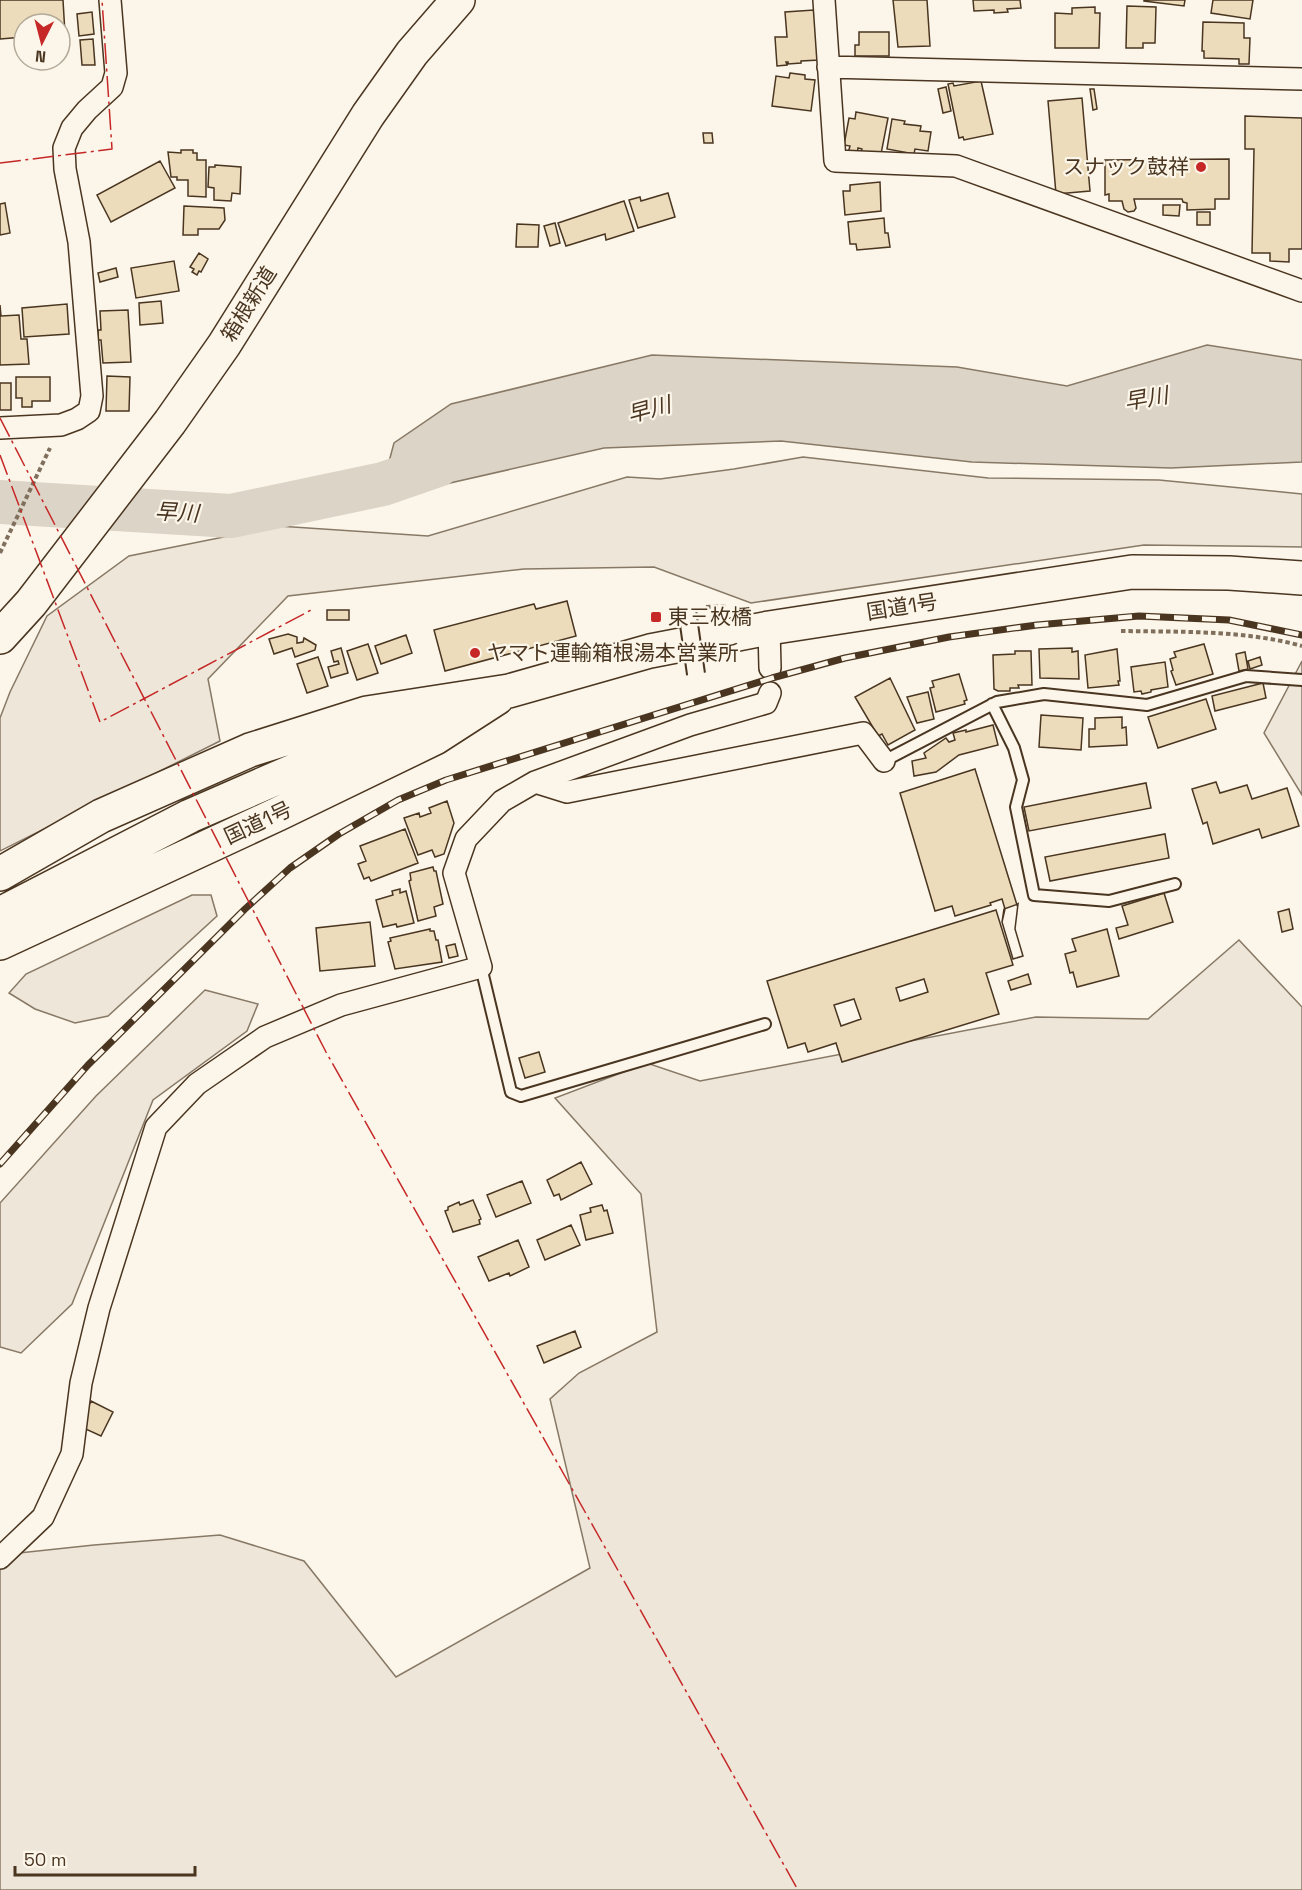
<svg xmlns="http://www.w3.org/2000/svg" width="1302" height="1890" font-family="'Space Grotesk','Noto Sans JP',sans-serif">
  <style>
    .green { fill: #ede6d9; stroke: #887966; stroke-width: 1.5 }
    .water { fill: #dcd4c6; stroke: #887966; stroke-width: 1.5 }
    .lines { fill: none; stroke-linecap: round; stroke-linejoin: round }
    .river { stroke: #dcd4c6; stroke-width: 44 }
    .building { fill: #ecdcbc; stroke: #4a3520; stroke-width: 1.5; fill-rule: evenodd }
    .service-casing { stroke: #4a3520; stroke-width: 14 }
    .minor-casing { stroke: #4a3520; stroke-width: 24 }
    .trunk-casing { stroke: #4a3520; stroke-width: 36 }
    .motorway-casing { stroke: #4a3520; stroke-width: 36 }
    .path { stroke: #7f6f5c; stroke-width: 4; stroke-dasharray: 4.5 3; stroke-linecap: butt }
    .service { stroke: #fbf6e9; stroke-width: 10 }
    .minor { stroke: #fbf6e9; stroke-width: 21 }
    .trunk { stroke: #fbf6e9; stroke-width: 33 }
    .motorway { stroke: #fbf6e9; stroke-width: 33 }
    .rail-casing { stroke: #4a3520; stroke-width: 7 }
    .rail { stroke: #fbf6e9; stroke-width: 4.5; stroke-dasharray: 14; stroke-linecap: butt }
    .pedestrian-bridge-casing { stroke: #4a3520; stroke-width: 20; stroke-linecap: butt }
    .pedestrian-bridge { stroke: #fbf6e9; stroke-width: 16 }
    .power { stroke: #c62828; stroke-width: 1.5; stroke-dasharray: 21 4.5 3 4.5; stroke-linecap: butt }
    .poi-dot { fill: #c62828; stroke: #fbf6e9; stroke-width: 2 }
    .labels { text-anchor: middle; stroke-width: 4.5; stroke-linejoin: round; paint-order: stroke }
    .poi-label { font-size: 21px; fill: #4a3520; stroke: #fbf6e9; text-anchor: start }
    .street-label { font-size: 21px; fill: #4a3520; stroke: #fbf6e9 }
    .water-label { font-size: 22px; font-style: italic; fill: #4a3520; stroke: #fbf6e9 }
  </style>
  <rect width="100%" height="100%" fill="#fbf6e9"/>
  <!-- green -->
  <path class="green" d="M803,457L988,478L1159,480L1302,494V547L1144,545L751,603L654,567L524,569L288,596L208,679L220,741L0,851V718L10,692L47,616L129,556L278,526L428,536L627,477L660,479L734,469Z
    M1302,661V795L1264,733Z
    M192,895H211L217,916L108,1016L75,1023L35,1009L9,993L26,974Z
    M1239,940L1302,1007V1890H0V1555L94,1545L220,1535L304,1561L396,1677L590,1568L550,1399L579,1373L657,1332L641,1194L555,1098L647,1063L700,1081L1036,1017L1148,1019Z
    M205,990L258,1004L247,1031L153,1100L72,1304L21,1353L0,1347V1203L96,1096Z"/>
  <!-- water -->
  <path class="water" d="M1207,345L1302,360V462L1171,468L972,462L781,441L604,448L415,491L383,484L394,443L451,404L652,355L957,367L1067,386Z"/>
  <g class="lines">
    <!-- river -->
    <path class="river" d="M0,502L231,516L383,484L438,465"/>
  </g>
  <!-- building -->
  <path class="building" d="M0,0H63L65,34L60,35V24H24V37L0,39Z
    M893,0H927L930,46L898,47Z
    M973,0H1020L1021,8L1007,9L1008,12L994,13V10L974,11Z
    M1144,0H1185L1184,6L1144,1Z
    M1213,0H1253L1250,19L1211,13Z
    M1127,6L1156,7L1155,43H1143V48H1126Z
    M1095,7V13H1100L1099,48H1055V13L1072,14V8Z
    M814,10L819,60L801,61V63L788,64V62H786L787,65L777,66L775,37H787L785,12Z
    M92,12L94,34L79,36L77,14Z
    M1203,22L1244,23V38H1250L1249,64H1239V59L1204,58V51H1202Z
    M859,32H889V56H855V45H859Z
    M93,39L95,65H82L80,40Z
    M790,73L805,75V79L815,80L811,111L772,106L776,76L789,78Z
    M981,81L993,134L964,140L963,137L959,138L948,84L953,83L954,86Z
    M946,87L951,111L943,113L938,89Z
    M1090,89H1094L1097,109L1093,110Z
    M1082,98L1090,191L1056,194L1048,101Z
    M856,112L888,118L881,154L861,152L862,149L858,148L857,155L848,153L850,146L844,145L849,118L855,119Z
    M1245,116L1302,118V249H1289V262L1270,261V253H1252L1254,149H1245Z
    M892,119L905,121L904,124L921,126L920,131L931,132L928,151L915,149L914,154L887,149Z
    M703,133H712L713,143H704Z
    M181,150H193V153H197V160H206V197L188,196V180H177V177H171L168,152L181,153Z
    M1229,159V199H1215V209L1187,210V203L1183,202L1182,199H1134L1136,208L1134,211L1128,212L1124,209L1122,201H1109V194L1105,195V160Z
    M160,161L175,188L111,222L97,195Z
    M215,165L241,167L240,194L232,193L231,201L214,200V188L208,187L209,167H215Z
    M880,182L881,211L845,215L843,191H850V185Z
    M668,193L675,217L638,228L629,200L640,197L641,201Z
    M624,201L634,231L606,240L605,234L566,246L558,223Z
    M5,203L10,233L0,235V204Z
    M1163,205H1180L1179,216L1163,215Z
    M184,206L224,208L225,220L219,229H198V235H183Z
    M1197,212H1210V225H1197Z
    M884,218L885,233H888L890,247L857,250L856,244H850L848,222Z
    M555,223L560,243L550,246L544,226Z
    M517,224L539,225L538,247H516Z
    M199,253L208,259L201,272L199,271L197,275L192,272L194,269L190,267Z
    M174,261L179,291L136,298L131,268Z
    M116,268L118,277L100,282L98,273Z
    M161,301L163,323L140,325L139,303Z
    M67,304L69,334L24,337L22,308Z
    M0,305L1,316L19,315L21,339H27L29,364L0,365Z
    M128,310L131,362L103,363L101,340H98V330H101L100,311Z
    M107,376L130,377L129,411H106Z
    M16,377H50V401H32V407H22V398H16Z
    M0,383H11V410H0Z
    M567,601L576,636L445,671L434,630L534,604L536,609Z
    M327,610H349V620H327Z
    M288,634L297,637V643L303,642L304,638L316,645L315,650L295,657L292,648L274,654L269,639Z
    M406,635L412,653L381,664L375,646Z
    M368,644L378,673L357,680L347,651Z
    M1204,644L1213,674L1176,685L1171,671L1173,670L1170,659L1176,657L1174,652Z
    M341,648L348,673L331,678L328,667L339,664L338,661L334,662L331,651Z
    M1072,648V652L1078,651L1079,679L1040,678L1039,649Z
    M1117,649L1120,681H1118L1119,685L1088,688L1085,655Z
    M1015,651H1031L1032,685H1018L1019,688H1010V691H998L994,689L993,655L1015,654Z
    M1245,652L1248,669L1239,671L1236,654Z
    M318,657L328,686L307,693L297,664Z
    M1260,657L1262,665L1250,669L1248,661Z
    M1165,662L1168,687L1151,690V692L1142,694L1141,691L1134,692L1131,667Z
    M959,674L967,700L964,701L965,704L936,712L930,688L934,687L932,681Z
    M890,678L915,730L888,745L882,734L878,736L855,697Z
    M1263,683L1266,698L1215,711L1212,696Z
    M928,692L934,719L917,723L907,697Z
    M1206,699L1216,729L1158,748L1148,717Z
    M1041,715L1083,718L1081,750L1039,747Z
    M1122,717V728L1126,727L1127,745L1089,747V729H1095V718Z
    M993,725L998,745L959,755L936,772L914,776L912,761L926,758L924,753L946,738L949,742L955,740L953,733L966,730V732Z
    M975,769L1017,905L1018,904L1015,929L1023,956L1013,959L1002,922L1005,909L1002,899L990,903L991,905L955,916L952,906L935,911L900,793Z
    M1216,782L1220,793L1247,785L1252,799L1287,788L1299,826L1262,838L1259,829L1213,844L1207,822L1203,824L1192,789Z
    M1146,783L1151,808L1029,831L1024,807Z
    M447,801L454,823L444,854L435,857L432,850L418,855L404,818L419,813L420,817L431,813L429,808Z
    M405,829L418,863L371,881L369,877L364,879L358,864L366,861L360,846Z
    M1165,834L1169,858L1050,881L1045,857Z
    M433,867L434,871H436L443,904L434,907L436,916L418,921L409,881L411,880L410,873Z
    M400,889V893L406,891L414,923L397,927L396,924L383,927L376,900L393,895L392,891Z
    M1164,893L1173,922L1119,939L1116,928L1128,925L1122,906Z
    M1018,904L1015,929L1023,956L1013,959L1002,922L1004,909Z
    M1289,909L1293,929L1282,932L1278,912Z
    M996,910L1013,965L986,973L999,1014L842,1062L836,1043L808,1052L805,1043L788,1048L767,981ZM924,979L928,992L900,1001L896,988ZM854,999L861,1019L841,1026L834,1005Z
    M370,922L375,966L320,971L316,928Z
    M430,929V931H434L436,940H438L442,962L395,969L388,942L391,941L390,938Z
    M1107,929L1119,976L1077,987L1073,972L1070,973L1065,954L1076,951L1072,939Z
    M455,944L458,956L449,958L446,946Z
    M1028,974L1031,984L1011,990L1008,981Z
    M539,1052L545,1072L525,1078L519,1058Z
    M581,1162L592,1184L561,1200L559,1194L554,1196L547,1180Z
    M522,1181L531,1203L496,1217L487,1195Z
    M473,1200L481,1219L479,1220L480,1224L453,1232L445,1211L448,1210V1207L459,1202L460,1205Z
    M602,1205L604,1211L607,1210L613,1233L586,1240L580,1215L591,1212L590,1208Z
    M571,1225L580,1245L545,1260L537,1240Z
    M518,1240L529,1267L510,1276L509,1273L489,1281L478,1257Z
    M575,1331L581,1347L544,1363L537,1346Z
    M91,1401L113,1412L101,1436L79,1426Z"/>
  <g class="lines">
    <!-- service casing -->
    <g class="service-casing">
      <path id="service" d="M992,704L1014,748L1023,780L1016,807L1034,895L1109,901L1175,884
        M884,761L997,702L1044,694L1147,705L1246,676L1302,680
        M481,967L511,1092L521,1096L765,1024"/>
    </g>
    <!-- minor casing -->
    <g class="minor-casing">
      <path id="minor" d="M824,0L835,161L956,166L1302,291
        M828,67L1302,79
        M0,428L61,425L77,419L89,411L92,396L79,242L65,169L64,148L72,128L87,110L112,87L116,73L110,0
        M769,628L770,668
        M535,782L567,792L863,733L884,761
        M0,1558L43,1517L72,1454L81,1383L99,1308L156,1127L197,1084L265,1037L341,1005L481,967L454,873L466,839L502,801L535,782L690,725L766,703L770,693"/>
    </g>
    <!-- trunk casing -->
    <g class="trunk-casing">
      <path id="trunk" d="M0,874L101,816L250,750L367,713L509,691L650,651L769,628L1132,572L1229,573L1302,578
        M0,914L190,816L300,768L436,717
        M0,943L278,814L435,738L497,698"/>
    </g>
    <!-- motorway casing -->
    <g class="motorway-casing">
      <path id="motorway" d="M0,637L31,603L170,422L224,345L368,115L412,53L458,0"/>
    </g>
    <!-- path -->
    <path class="path" d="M0,553L50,448
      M706,607L722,606L725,607
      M1121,631C1181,632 1244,630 1302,646"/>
    <!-- service -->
    <use href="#service" class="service"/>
    <!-- minor -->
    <use href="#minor" class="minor"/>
    <!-- trunk -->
    <use href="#trunk" class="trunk"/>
    <!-- motorway -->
    <use href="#motorway" class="motorway"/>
    <!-- rail casing -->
    <g class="rail-casing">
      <path id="rail" d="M0,1164L88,1065L245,909L290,868L339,834L398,800L446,780L772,678L845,658L949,637L1037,625L1139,616L1229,620L1302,635"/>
    </g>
    <!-- rail -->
    <use href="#rail" class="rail"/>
    <!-- pedestrian-bridge casing -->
    <g class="pedestrian-bridge-casing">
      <path id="pedestrian-bridge" d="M687,610L696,674"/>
    </g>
    <!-- pedestrian-bridge -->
    <use href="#pedestrian-bridge" class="pedestrian-bridge"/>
    <!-- power -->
    <path class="power" d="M0,163L112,149L102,0
      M0,418L326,1052L798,1890
      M0,455L100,722L313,609"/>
  </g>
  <!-- markers -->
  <g class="poi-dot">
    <circle cx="1201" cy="167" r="6"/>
    <rect x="650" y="611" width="12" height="12" rx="3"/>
    <circle cx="475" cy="653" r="6"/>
  </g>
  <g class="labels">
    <!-- poi labels -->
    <g class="poi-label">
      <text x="1189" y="174" text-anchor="end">スナック鼓祥</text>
      <text x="668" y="624">東三枚橋</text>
      <text x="487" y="660">ヤマト運輸箱根湯本営業所</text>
    </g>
    <!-- street labels -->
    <g class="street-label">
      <text transform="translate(249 304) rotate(-58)" y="7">箱根新道</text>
      <text transform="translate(902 607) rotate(-9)" y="7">国道1号</text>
      <text transform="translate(258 823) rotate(-25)" y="7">国道1号</text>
    </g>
    <!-- water labels -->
    <g class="water-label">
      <text transform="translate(1146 398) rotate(-10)" y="8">早川</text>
      <text transform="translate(649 409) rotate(-15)" y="8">早川</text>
      <text transform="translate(177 512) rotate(3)" y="8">早川</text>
    </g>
  </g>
  <!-- north arrow -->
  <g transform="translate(42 42) rotate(186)"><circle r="28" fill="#fbf6e9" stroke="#b4a999" stroke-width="1.5"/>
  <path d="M0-4.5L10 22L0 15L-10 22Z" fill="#c62828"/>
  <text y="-9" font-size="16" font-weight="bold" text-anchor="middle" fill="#4a3520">N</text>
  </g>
  <!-- scale -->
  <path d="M15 1866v9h180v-9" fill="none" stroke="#4a3520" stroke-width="3"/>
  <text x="24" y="1866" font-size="18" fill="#4a3520" stroke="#fbf6e9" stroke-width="4.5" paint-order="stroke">50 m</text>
</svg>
